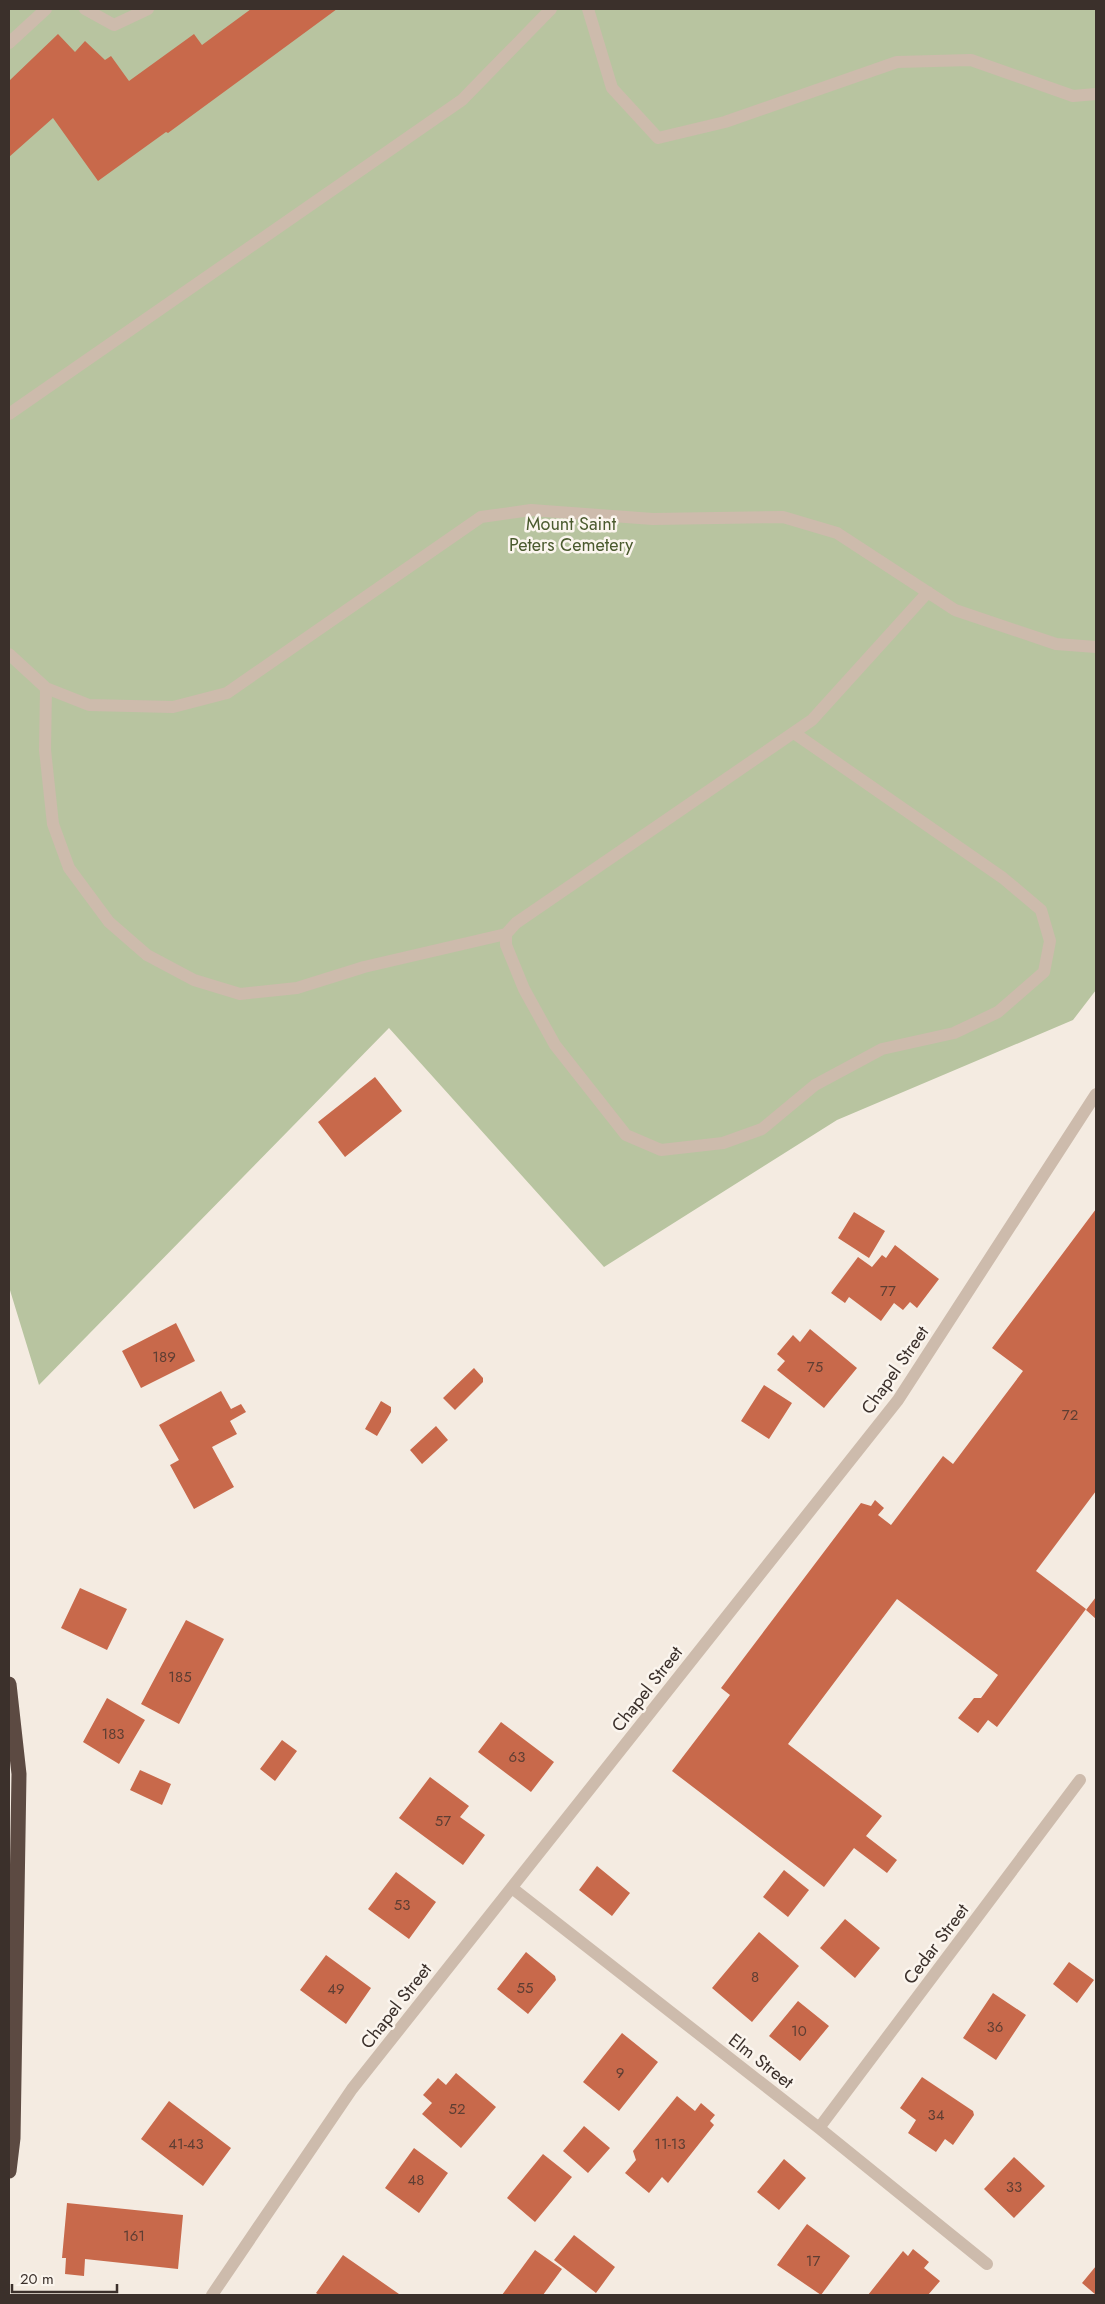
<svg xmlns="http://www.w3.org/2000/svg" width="1105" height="2304" font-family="Jost,sans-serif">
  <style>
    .green { fill: #b8c4a0 }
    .building { fill: #c8694b }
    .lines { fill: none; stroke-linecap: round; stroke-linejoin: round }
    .minor { stroke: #cdbbac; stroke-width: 12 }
    .highway { stroke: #5c4a42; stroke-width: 15 }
    .labels { text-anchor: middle; stroke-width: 5; stroke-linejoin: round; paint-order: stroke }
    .number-label { font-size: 15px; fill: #5e3e33 }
    .park-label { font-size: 18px; fill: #4a5a2e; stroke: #fbf5ee }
    .street-label { font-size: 18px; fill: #3b302b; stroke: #fbf5ee }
  </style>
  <rect width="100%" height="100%" fill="#f4ebe1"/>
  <!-- green -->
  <path class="green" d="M9,9H1096V990L1073,1020L837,1120L604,1267L389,1028L39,1385L9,1287Z"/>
  <!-- building -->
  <path class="building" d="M251,9H337L168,133L166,132L98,181L53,118L9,157V81L58,34L75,52L85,41L105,60L111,56L129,81L194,34L202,45Z
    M375,1077L402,1111L345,1157L318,1122Z
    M1096,1209V1491L1036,1571L1086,1609L997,1727L988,1720L978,1733L958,1718L974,1698H981L998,1675L897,1599L788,1744L882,1816L866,1836L897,1860L887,1873L854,1848L824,1887L672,1771L730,1695L721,1688L861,1503L871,1506L875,1500L884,1508L878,1515L891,1525L943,1456L953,1464L1023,1371L992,1348Z
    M854,1212L885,1231L869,1258L838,1238Z
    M895,1245L939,1279L917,1308L910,1302L903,1310L894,1303L881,1321L849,1297L845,1303L831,1293L858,1257L872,1267L882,1255L886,1258Z
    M176,1323L195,1361L141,1388L122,1351Z
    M810,1329L857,1368L824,1408L777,1370L785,1361L777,1354L793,1335L800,1342Z
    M474,1368L483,1378V1382L455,1410L443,1398Z
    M764,1385L792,1403L769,1439L741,1421Z
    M221,1391L231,1409L241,1404L246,1412L230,1421L237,1434L212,1447L234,1487L194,1509L170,1465L179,1460L159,1425Z
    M381,1401L391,1407V1412L377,1436L365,1429Z
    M436,1426L448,1440L422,1464L410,1450Z
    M80,1588L127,1609L107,1650L61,1628Z
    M1096,1597V1619L1086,1610Z
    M186,1620L224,1639L179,1724L141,1704Z
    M107,1698L145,1720L119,1764L83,1742Z
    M501,1722L554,1762L531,1792L478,1752Z
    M282,1740L297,1751L275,1781L260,1769Z
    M140,1770L171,1784L162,1805L130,1790Z
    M430,1777L469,1806L460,1817L485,1835L463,1865L399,1818Z
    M597,1866L630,1893L612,1916L579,1890Z
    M784,1870L809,1890L788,1917L763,1897Z
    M396,1872L436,1902L409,1939L368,1909Z
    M845,1919L880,1948L855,1978L820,1948Z
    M759,1932L799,1966L752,2022L712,1988Z
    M526,1952L555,1976L556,1980L528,2014L497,1989Z
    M326,1955L371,1988L346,2024L300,1990Z
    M1069,1962L1094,1980L1077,2003L1053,1984Z
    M993,1993L1026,2015L996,2060L963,2038Z
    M798,2001L829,2026L800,2061L769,2036Z
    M622,2033L658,2062L619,2111L583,2082Z
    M456,2073L496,2107L461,2148L422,2114L432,2103L423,2095L438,2078L446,2085Z
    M922,2077L973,2111L974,2115L953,2145L945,2139L936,2152L908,2133L916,2120L900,2108Z
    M677,2096L695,2111L701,2103L715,2115L710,2121L714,2125L668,2183L662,2177L649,2193L625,2173L636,2160L633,2151Z
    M169,2101L231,2148L203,2186L141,2139Z
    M584,2126L610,2148L588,2173L563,2151Z
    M414,2148L448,2173L419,2213L385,2188Z
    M543,2154L572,2177L535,2222L507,2198Z
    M1014,2157L1045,2186L1014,2218L984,2189Z
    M784,2159L806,2178L779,2210L757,2192Z
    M67,2203L183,2215L178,2269L85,2259L84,2276L65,2274L66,2258H62Z
    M807,2224L850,2256L821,2295L777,2265Z
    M574,2235L615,2267L596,2293L554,2260Z
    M913,2249L929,2262L924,2268L940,2281L928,2295H868L903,2251L908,2256Z
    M535,2250L562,2269L543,2295H502Z
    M343,2255L399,2294L398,2295H319L316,2293Z
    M1096,2266V2295L1082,2283Z"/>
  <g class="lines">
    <!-- minor -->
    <path class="minor" d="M85,9L114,25L148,9
      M588,9L612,88L658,138L725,122L897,62L971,60L1073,96L1096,94
      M9,43L46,9
      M9,414L462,100L551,9
      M9,654L46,688L89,705L173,707L227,693L481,517L531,510L653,519L783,517L837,533L955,610L1056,644L1096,647
      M46,688L45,750L53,824L69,868L109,922L147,955L194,980L240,994L297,988L364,967L506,934
      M794,733L1003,878L1041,910L1050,941L1044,972L998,1012L954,1033L882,1049L815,1085L762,1129L723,1143L661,1150L626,1135L555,1045L524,989L506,945V934L516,923L812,720L928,592
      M512,1888L819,2128L987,2264
      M819,2128L1080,1780
      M212,2295L352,2089L898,1400L1096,1094"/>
    <!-- highway -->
    <path class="highway" d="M9,1684L19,1774L13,2138L9,2171"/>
  </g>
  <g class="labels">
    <!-- number labels -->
    <g class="number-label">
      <text x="888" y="1296">77</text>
      <text x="164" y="1362">189</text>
      <text x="815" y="1372">75</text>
      <text x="1070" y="1420">72</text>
      <text x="180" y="1682">185</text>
      <text x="113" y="1739">183</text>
      <text x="517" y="1762">63</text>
      <text x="443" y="1826">57</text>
      <text x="402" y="1910">53</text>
      <text x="755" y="1982">8</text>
      <text x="525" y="1993">55</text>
      <text x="336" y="1994">49</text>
      <text x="995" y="2032">36</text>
      <text x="799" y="2036">10</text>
      <text x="620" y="2078">9</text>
      <text x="457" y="2114">52</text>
      <text x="936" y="2120">34</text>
      <text x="186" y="2149">41-43</text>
      <text x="670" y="2149">11-13</text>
      <text x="416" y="2185">48</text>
      <text x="1014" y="2192">33</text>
      <text x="134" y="2241">161</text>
      <text x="813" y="2266">17</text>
    </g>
    <!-- park labels -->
    <g class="park-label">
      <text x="571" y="530">Mount Saint<tspan x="571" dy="21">Peters Cemetery</tspan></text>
    </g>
    <!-- street labels -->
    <g class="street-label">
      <text transform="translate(895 1370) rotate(-55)" y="6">Chapel Street</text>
      <text transform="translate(647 1689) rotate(-52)" y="6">Chapel Street</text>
      <text transform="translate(936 1944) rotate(-53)" y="6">Cedar Street</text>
      <text transform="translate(396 2006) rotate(-52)" y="6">Chapel Street</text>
      <text transform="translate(761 2061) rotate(38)" y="6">Elm Street</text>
    </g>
  </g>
  <!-- border -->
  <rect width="1105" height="2304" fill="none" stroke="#3b302b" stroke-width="20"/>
  <!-- scale -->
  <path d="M12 2284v8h105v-8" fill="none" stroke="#3b302b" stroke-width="2.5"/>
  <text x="20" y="2284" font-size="15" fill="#3b302b" stroke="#fbf5ee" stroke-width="4" paint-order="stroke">20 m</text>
</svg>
